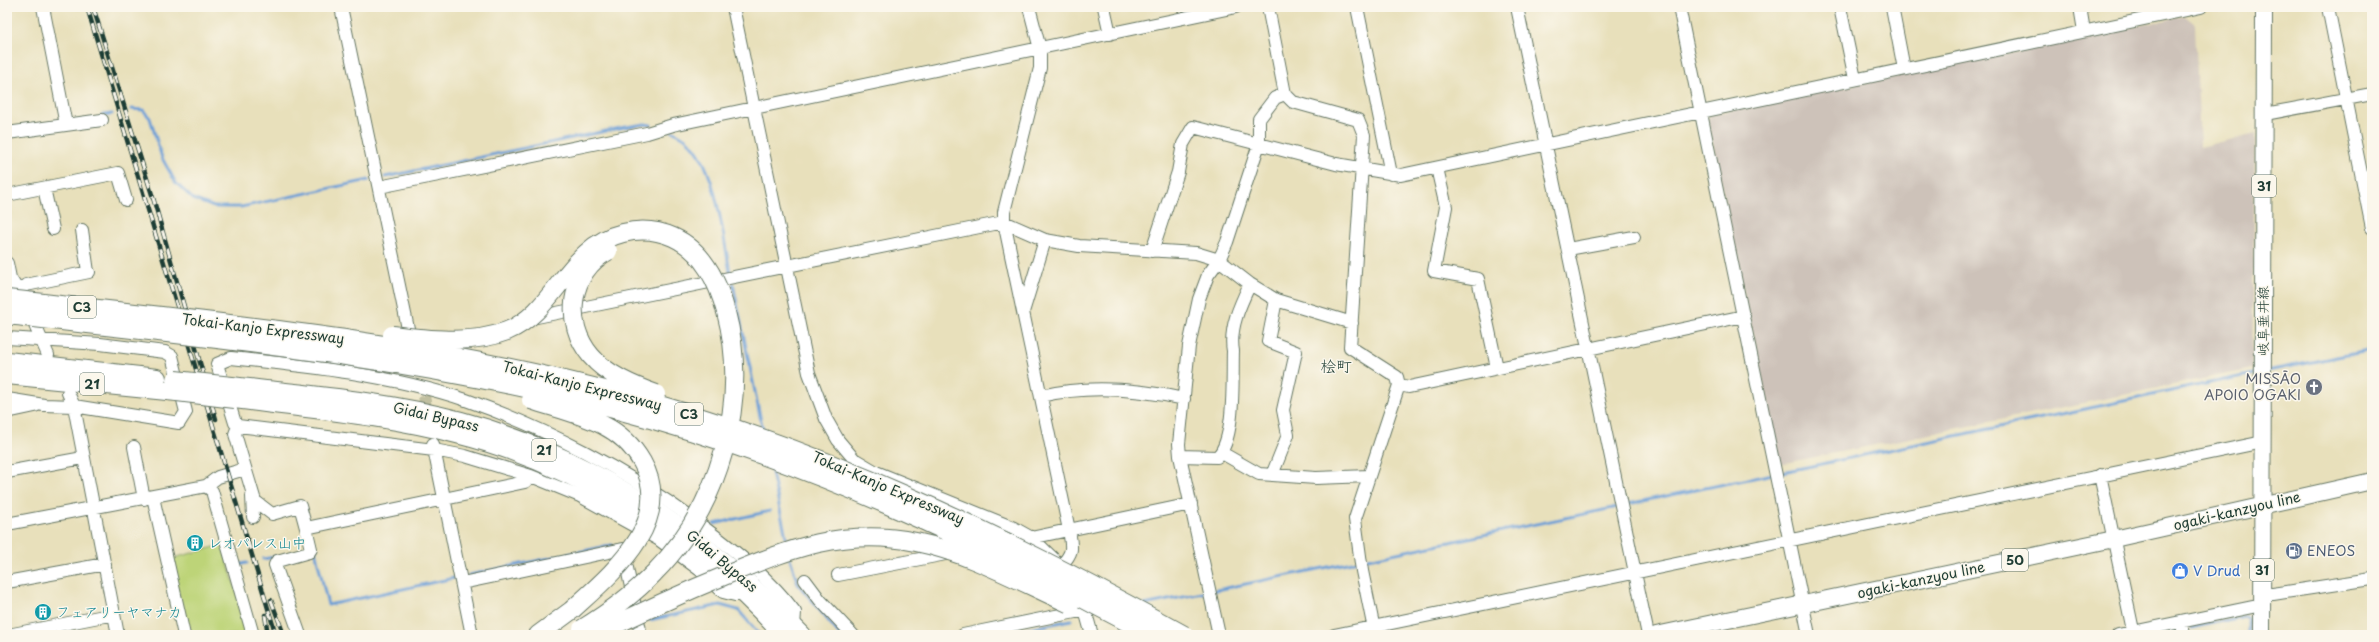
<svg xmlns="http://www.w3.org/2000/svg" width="2379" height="642" font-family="'Playpen Sans','Klee One',sans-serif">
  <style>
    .industrial { fill: #cdc2b9 }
    .green { fill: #bdd478; stroke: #6e8856 }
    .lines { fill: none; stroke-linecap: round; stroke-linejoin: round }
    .stream { stroke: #6b9ed6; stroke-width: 3 }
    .minor-tunnel { stroke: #c0bfa0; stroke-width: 12; stroke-dasharray: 12 6; stroke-linecap: butt }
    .minor-casing { stroke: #657663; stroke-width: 14 }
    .major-casing { stroke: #657663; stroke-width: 18 }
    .highway-casing { stroke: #657663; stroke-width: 20 }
    .minor { stroke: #fff; stroke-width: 12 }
    .major { stroke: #fff; stroke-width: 16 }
    .highway { stroke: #fff; stroke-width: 18 }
    .rail-casing { stroke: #1f3d34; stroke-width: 4.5 }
    .rail { stroke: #fbf7ec; stroke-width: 3; stroke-dasharray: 9; stroke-linecap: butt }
    .highway-bridge-casing { stroke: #657663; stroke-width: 20; stroke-linecap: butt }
    .highway-bridge { stroke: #fff; stroke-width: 18 }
    .labels { text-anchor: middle; stroke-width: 3; stroke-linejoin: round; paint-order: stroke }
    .shield { fill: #fbf7ec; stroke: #61756b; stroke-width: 1 }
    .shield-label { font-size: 13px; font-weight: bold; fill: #1f3d34 }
    .street-label { font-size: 14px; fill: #1f3d34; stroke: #fbf7ec }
    .worship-label { font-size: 14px; fill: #5b616d; stroke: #fbf7ec; text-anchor: end }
    .culture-label { font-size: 14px; fill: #0d838f; stroke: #fbf7ec; text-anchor: start }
    .service-label { font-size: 14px; fill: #4e5e75; stroke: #fbf7ec; text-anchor: start }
    .shop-label { font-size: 14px; fill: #366cbe; stroke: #fbf7ec; text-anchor: start }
    .quarter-label { font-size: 16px; fill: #1f3d34; stroke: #fbf7ec }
  </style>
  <rect width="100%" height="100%" fill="#fbf7ec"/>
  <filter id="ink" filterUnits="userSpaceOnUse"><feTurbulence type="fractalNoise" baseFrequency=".025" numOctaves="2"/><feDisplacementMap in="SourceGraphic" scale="8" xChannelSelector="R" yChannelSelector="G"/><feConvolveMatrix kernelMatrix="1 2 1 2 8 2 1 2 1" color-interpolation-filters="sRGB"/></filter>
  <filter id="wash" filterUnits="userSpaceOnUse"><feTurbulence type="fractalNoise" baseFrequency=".012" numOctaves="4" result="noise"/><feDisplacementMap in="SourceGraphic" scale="16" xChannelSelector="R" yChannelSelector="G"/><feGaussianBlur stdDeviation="0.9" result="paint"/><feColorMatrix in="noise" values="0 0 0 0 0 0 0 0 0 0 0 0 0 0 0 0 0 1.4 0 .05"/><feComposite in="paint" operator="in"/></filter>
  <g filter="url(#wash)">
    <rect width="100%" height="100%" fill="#e8e0bb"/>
    <!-- industrial -->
    <path class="industrial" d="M2185,16L2195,24L2200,147L2255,134L2252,369L1780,464L1708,119L1710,115Z"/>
    <!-- green -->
    <path class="green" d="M222,545L249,631L246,635H188L170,559Z"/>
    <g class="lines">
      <!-- stream -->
      <path class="stream" d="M131,109L143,110L150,118L162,158L176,183L193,199L214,207H241L369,180
        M102,115L112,114
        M672,131C677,134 683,136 687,140C716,163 723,237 730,272
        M385,177L625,127L645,124L651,125
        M733,284L763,431
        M2267,371L2372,350
        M770,464L788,546
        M1778,473L2258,373
        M1623,505L1773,474
        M714,524L770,511
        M315,550L328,605L454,578
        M790,558L798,584L840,635
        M263,559L275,557
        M1363,560L1618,507
        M237,565L247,563
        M469,575L612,545
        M1212,591L1357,561
        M1144,605L1207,592
        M650,620L720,605L738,610L760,635
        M2191,628L2245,616L2248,619V635
        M1001,635L1071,620
        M2156,635L2176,631"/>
    </g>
  </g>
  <g filter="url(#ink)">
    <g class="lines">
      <!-- minor-tunnel -->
      <path class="minor-tunnel" d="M424,396L428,418"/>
      <!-- minor casing -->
      <g class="minor-casing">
        <path id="minor" d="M43,7L66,125
          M341,7L411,343
          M733,7L809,373L826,419L838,440L854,459L876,472L1014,528L1032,538L1061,566
          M1029,7L1040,49V68L1004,212V222L1069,530C1072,549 1074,551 1061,566
          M1104,7L1110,34
          M1268,7L1285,94L1293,102L1358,120L1364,135L1350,347L1397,377L1399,385L1355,519L1362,571L1375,634
          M1357,7L1391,174
          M1517,7L1648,635
          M1679,7L1809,635
          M1840,7L1855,79
          M1892,7L1904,69
          M2080,7L2084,31
          M2328,7L2372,228
          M2265,114L2372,94
          M7,133L102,120
          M1437,168L1446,207L1434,271L1478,279L1497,368
          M379,187L647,133L673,125L1236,7
          M44,188L53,229
          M7,195L118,173L126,200
          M82,230L88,272
          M1568,249L1634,237
          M1152,251L1178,172L1183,144L1193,127L1336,164L1401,175L2201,7
          M7,263L10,278L24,300L48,355
          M19,292L26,285L89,272
          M1023,312L1045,240
          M527,319L1004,222L1045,240L1079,246L1196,253L1219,260L1250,284L1276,300L1352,323
          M7,338L100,344L165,352L172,356L186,412L179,423L74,406L44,405L7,399
          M1399,385L1409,387L1744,316
          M68,393L74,406L118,635
          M1041,396C1087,385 1138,389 1184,399
          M7,412L35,406
          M238,426L235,434L255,501L272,514L300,506L306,528
          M433,444L472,635
          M134,447L144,499
          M1222,453L1259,474L1316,478L1369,476
          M1180,456L1217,457C1236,440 1232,376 1233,351C1229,328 1240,305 1250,284
          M7,472L83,458
          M1272,475L1288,435L1283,410L1296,352L1268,341L1276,300
          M2100,475L2134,635
          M206,486L218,477L245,469
          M252,496L253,517
          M153,497L184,635
          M7,524L206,486L212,491L253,635
          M1026,539L1191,504
          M838,575L951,553
          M805,580L820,600L853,635
          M7,582L105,564
          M462,583L623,549L641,635
          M742,594L735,595L723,592L700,570L658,539L580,496L531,476L465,456L434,450L238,426L235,423L217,364L231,358C309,366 391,375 466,400C546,428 626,470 694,520C730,547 768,576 795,612L794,626
          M2262,594H2273L2372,579
          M1081,596L1092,635
          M2182,623L2184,635
          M8,635L114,614
          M300,635L275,565L277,561L309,552L311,549L306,528L525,482L531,476
          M963,635L1085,610
          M1219,635L1180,456L1179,444L1189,346L1199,299L1208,275L1219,260L1227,242L1242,196L1259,144V119L1275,98L1285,94
          M1334,635L2263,442
          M2118,635L2262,605"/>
      </g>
      <!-- major casing -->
      <g class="major-casing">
        <path id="major" d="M1656,635L2114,539L2372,481
          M2262,635L2264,7"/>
      </g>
      <!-- highway casing -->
      <g class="highway-casing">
        <path id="highway" d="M7,361L157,378
          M7,375L177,392
          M232,386C309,395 386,401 461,421C595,457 707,536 802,635
          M235,399C309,409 385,415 457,434C577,464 702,542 783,635
          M538,635L572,610"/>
      </g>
      <!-- minor -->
      <use href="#minor" class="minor"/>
      <!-- major -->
      <use href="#major" class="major"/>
      <!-- highway -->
      <use href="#highway" class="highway"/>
      <!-- rail casing -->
      <g class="rail-casing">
        <path id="rail" d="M87,7L276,635
          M93,7L154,201L216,419
          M271,600L284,635
          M265,615L268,635"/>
      </g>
      <!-- rail -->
      <use href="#rail" class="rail"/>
      <!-- highway-bridge casing -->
      <g class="highway-bridge-casing">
        <path id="highway-bridge" d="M608,251C569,272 563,323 591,356C607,375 634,386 656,394
          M7,299C212,322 420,340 620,394C823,448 1001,534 1184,635
          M7,315C211,338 415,357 614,409C803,458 980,542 1151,635
          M392,335C429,339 471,345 507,331C556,311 568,246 623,233C639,229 657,230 673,237C704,251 718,282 726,312C750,402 719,508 654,573C633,595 608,613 582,629
          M175,380L232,386
          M177,392L235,399
          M531,400C555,408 581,414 603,425C619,433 633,446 642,462C676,522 611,574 572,610
          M595,635C637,614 680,594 724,576C789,549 845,527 916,542C970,553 1021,582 1070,604"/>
      </g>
      <!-- highway-bridge -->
      <use href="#highway-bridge" class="highway-bridge"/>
    </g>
  </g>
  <!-- icons -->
  <defs>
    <g id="church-disc" transform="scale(0.9)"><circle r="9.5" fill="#6b7280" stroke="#fbf7ec"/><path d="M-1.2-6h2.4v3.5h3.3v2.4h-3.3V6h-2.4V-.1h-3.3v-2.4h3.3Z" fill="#fff"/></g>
    <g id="building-disc" transform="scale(0.9)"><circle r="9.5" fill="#0f9aa8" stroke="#fbf7ec"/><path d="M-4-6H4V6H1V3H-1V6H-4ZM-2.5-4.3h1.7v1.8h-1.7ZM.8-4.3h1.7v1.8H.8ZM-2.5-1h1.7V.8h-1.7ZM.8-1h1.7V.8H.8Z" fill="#fff"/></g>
    <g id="fuel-disc" transform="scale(0.9)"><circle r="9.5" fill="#5c6f8a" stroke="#fbf7ec"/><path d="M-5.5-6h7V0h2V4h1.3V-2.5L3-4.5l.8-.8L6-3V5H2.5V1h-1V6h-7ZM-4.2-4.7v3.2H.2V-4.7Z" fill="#fff"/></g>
    <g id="shop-disc" transform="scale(0.9)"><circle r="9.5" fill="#3f7fe0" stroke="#fbf7ec"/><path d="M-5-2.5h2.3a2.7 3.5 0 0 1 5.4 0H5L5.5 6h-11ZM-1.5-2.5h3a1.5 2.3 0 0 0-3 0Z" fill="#fff"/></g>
  </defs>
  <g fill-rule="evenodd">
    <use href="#church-disc" x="2314" y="387"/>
    <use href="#building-disc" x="195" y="543"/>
    <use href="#fuel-disc" x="2294" y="551"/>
    <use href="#shop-disc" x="2180" y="571"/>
    <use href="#building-disc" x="43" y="612"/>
  </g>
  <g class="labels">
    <!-- shield labels -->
    <g class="shield">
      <rect x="2252" y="175" width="24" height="22" rx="3"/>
      <rect x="68" y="296" width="28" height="22" rx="3"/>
      <rect x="80" y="373" width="24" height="22" rx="3"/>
      <rect x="675" y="403" width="28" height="22" rx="3"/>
      <rect x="532" y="439" width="24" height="22" rx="3"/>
      <rect x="2002" y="549" width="26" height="22" rx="3"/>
      <rect x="2250" y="559" width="24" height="22" rx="3"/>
    </g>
    <g class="shield-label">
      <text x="2264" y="191">31</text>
      <text x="82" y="312">C3</text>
      <text x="92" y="389">21</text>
      <text x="689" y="419">C3</text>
      <text x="544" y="455">21</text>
      <text x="2015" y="565">50</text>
      <text x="2262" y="575">31</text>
    </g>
    <!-- street labels -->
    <g class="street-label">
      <text transform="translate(2263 321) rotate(-90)" y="5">岐阜垂井線</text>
      <text transform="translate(263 329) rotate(7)" y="5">Tokai-Kanjo Expressway</text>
      <text transform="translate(582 386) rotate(14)" y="5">Tokai-Kanjo Expressway</text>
      <text transform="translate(436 417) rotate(13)" y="5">Gidai Bypass</text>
      <text transform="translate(888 488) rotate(23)" y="5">Tokai-Kanjo Expressway</text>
      <text transform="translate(2237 511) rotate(-13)" y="5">ogaki-kanzyou line</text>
      <text transform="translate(722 561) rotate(40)" y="5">Gidai Bypass</text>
      <text transform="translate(1921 580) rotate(-12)" y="5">ogaki-kanzyou line</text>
    </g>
    <!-- worship labels -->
    <g class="worship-label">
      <text x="2301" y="384">MISSĀO<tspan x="2301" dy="16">APOIO OGAKI</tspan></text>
    </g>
    <!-- culture labels -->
    <g class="culture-label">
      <text x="208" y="548">レオパレス山中</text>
      <text x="56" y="617">フェアリーヤマナカ</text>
    </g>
    <!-- service labels -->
    <g class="service-label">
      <text x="2307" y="556">ENEOS</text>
    </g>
    <!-- shop labels -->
    <g class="shop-label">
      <text x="2193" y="576">V Drud</text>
    </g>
    <!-- quarter labels -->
    <g class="quarter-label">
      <text x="1336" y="372">桧町</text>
    </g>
  </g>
  <!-- margin -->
  <rect width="2379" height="642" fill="none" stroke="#fbf7ec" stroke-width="24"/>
</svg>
